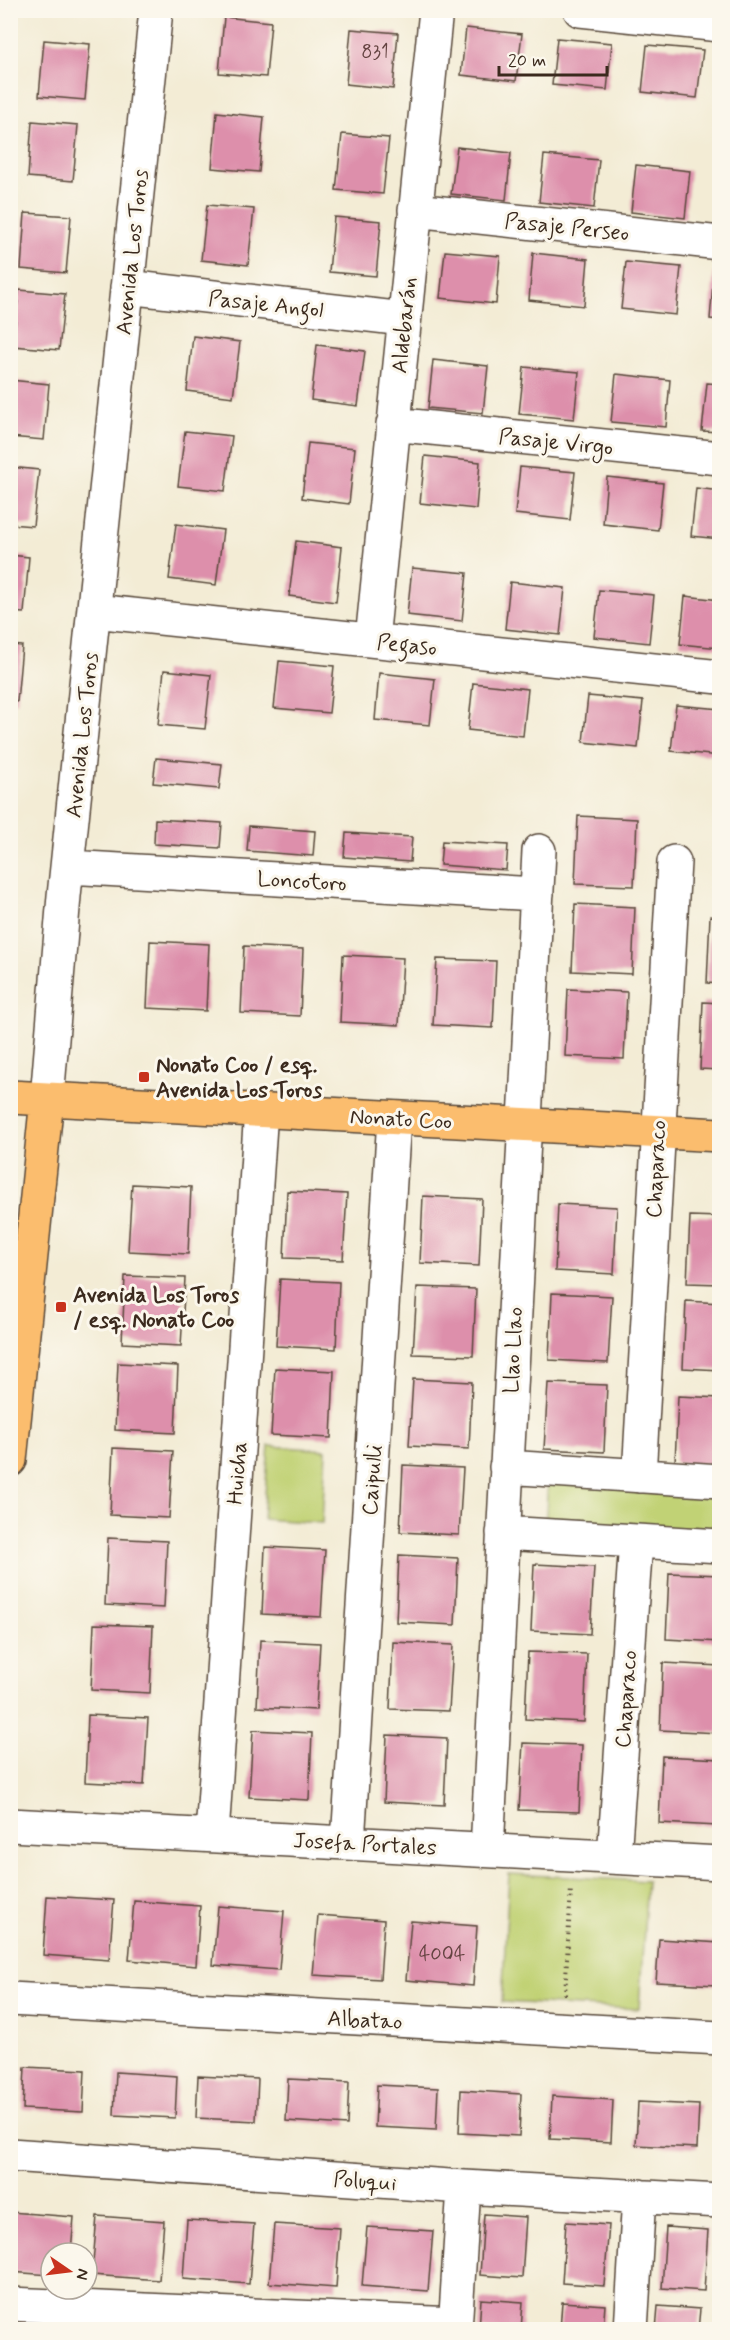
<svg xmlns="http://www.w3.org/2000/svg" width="730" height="2340" font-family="Mynerve,sans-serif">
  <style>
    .green { fill: #c1d275; stroke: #7e7e4a; stroke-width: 1.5 }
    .building { fill: #dd8fab }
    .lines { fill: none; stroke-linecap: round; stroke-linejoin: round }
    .minor-casing { stroke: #574739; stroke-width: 36 }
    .major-casing { stroke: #574739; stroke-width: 36 }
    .path { stroke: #574739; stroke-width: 4; stroke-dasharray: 1.5 4.5; stroke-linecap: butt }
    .minor { stroke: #fff; stroke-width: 33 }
    .major { stroke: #fbbd6e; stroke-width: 33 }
    .poi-dot { fill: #c8321e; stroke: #fbf7ec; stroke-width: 2 }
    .labels { text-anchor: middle; stroke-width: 6; stroke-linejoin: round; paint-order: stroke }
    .number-label { font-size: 20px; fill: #644341 }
    .street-label { font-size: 22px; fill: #3b2a1e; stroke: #fbf7ec }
    .poi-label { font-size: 22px; font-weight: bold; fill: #3b2a1e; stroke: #fbf7ec; text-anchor: start }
  </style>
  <rect width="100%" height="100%" fill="#fbf7ec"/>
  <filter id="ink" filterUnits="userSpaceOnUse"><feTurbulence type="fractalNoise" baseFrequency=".0167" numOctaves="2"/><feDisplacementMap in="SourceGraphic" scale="12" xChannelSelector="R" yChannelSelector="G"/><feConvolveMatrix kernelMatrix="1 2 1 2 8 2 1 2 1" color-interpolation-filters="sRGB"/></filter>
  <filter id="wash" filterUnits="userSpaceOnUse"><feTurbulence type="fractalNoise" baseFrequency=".008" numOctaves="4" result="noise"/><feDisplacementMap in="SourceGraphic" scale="24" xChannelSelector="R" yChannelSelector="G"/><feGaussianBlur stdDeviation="1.35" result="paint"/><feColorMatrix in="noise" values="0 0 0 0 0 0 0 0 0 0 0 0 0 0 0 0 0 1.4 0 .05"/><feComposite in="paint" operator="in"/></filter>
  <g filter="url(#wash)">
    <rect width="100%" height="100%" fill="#f3ecd5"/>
    <!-- green -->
    <path class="green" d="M269,1446L326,1450L322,1523L263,1519Z
      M548,1478L719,1488V1542L545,1532Z
      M509,1874L647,1881L639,2009L502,2002Z"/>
    <g id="blocks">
      <!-- building -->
      <path class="building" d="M224,17L271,22L266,77L219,73Z
        M466,28L522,34L516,81L461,75Z
        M351,29L398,33L393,89L346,84Z
        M557,38L612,43L607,90L552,85Z
        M44,40L90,44L85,100L39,96Z
        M647,45L703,50L697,98L642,92Z
        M217,112L264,117L259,172L212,168Z
        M32,121L78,125L73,181L28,177Z
        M342,134L389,138L383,194L336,190Z
        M457,147L511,153L506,200L451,194Z
        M544,155L599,160L594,208L539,202Z
        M636,165L690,171L685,218L631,212Z
        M207,205L254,209L248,265L201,260Z
        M25,213L71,216L66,273L21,269Z
        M334,217L381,221L376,276L329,272Z
        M445,251L500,256L496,304L440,298Z
        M533,253L588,259L584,306L529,300Z
        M626,262L681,267L676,315L621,309Z
        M714,272L720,273V320L710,319Z
        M19,290L65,294L59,350L13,346Z
        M193,336L240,342L233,397L187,391Z
        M317,345L365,351L358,406L311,400Z
        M433,360L488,366L483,413L428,408Z
        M524,367L579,372L574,419L519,414Z
        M616,374L670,380L666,427L611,422Z
        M10,380L49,384L44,440L10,437Z
        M707,383L720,384V432L702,431Z
        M185,431L232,436L225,491L178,486Z
        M308,443L355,448L349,504L302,498Z
        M425,456L480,462L476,509L420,503Z
        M10,467L39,470L33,526L10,524Z
        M520,467L575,472L570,520L515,514Z
        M607,477L663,483L658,530L603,524Z
        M696,488L720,491V539L691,536Z
        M176,524L223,530L216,585L169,579Z
        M296,541L342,547L336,602L289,596Z
        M10,555L29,557L24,613L10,612Z
        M412,568L467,573L462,621L407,615Z
        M510,582L565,588L560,635L505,629Z
        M599,590L654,595L649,643L594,637Z
        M685,596L720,600V648L680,644Z
        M10,645L22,646L17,702L10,701Z
        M279,661L334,666L329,713L274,708Z
        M164,670L211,675L205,729L158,725Z
        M379,673L435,679L430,725L375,720Z
        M473,683L528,689L523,736L468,730Z
        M588,696L643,701L638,748L583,742Z
        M676,705L720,709V756L671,751Z
        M10,728H14L12,752H10Z
        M156,758L222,764L219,789L153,783Z
        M578,816L637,819L634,886L575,884Z
        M155,819L222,823L220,848L154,844Z
        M249,826L315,831L313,856L247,851Z
        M718,826H720V891L715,890Z
        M346,833L412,837L410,862L344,857Z
        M442,841L508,845L506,870L440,865Z
        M575,904L635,907L632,974L572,971Z
        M710,916L720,917V984L707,983Z
        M150,941L209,944L206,1011L147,1008Z
        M244,946L303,949L300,1016L241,1013Z
        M343,955L403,958L399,1025L340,1022Z
        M437,959L496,961L493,1028L433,1025Z
        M568,989L627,992L624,1059L565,1056Z
        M703,1002L720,1003V1070L700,1069Z
        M132,1184L191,1187L188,1254L128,1251Z
        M287,1191L347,1194L343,1260L284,1258Z
        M423,1196L482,1199L479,1266L420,1263Z
        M558,1204L617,1207L614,1274L555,1271Z
        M690,1216L720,1217V1284L687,1283Z
        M125,1276L185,1278L181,1346L122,1343Z
        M280,1279L339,1282L336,1349L276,1346Z
        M417,1287L476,1289L473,1356L413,1354Z
        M552,1293L612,1296L608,1363L549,1360Z
        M686,1301L720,1303V1370L683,1368Z
        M118,1363L178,1366L175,1433L115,1430Z
        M275,1368L334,1371L331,1438L271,1435Z
        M413,1379L472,1382L469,1449L409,1446Z
        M548,1383L607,1385L604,1452L544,1449Z
        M678,1396L720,1398V1465L675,1463Z
        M113,1448L173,1451L169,1518L110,1515Z
        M403,1465L463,1468L459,1535L400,1532Z
        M108,1538L167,1541L164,1608L105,1605Z
        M265,1547L325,1550L321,1617L262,1614Z
        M399,1555L458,1558L455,1625L396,1622Z
        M534,1564L594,1567L590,1634L531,1631Z
        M669,1573L720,1575V1642L666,1639Z
        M94,1624L153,1626L150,1693L91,1690Z
        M260,1640L320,1643L316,1710L257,1707Z
        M393,1642L453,1645L449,1711L390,1709Z
        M528,1652L587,1654L584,1722L525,1719Z
        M663,1663L720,1666L719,1733L660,1730Z
        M88,1715L148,1718L144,1785L85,1782Z
        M253,1730L312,1733L309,1800L249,1797Z
        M387,1735L447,1738L444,1805L384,1802Z
        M523,1743L582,1745L579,1812L519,1810Z
        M662,1756L720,1759L718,1826L659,1823Z
        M47,1896L114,1900L109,1960L43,1955Z
        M134,1901L200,1906L196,1966L129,1960Z
        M218,1906L284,1911L279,1970L213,1965Z
        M318,1915L384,1920L380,1979L313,1975Z
        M411,1921L477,1926L473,1986L406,1980Z
        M659,1939L720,1943L717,1985L656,1982Z
        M25,2067L85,2070L83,2112L23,2109Z
        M116,2072L177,2076L175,2118L114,2115Z
        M198,2076L258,2079L256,2121L196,2118Z
        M288,2079L349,2082L347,2125L286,2121Z
        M377,2085L438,2088L436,2130L375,2127Z
        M461,2090L521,2094L519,2136L459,2133Z
        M552,2096L613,2100L611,2142L550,2139Z
        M638,2102L699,2105L697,2148L636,2145Z
        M10,2212L74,2217L71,2253H51V2275L10,2272Z
        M484,2214L526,2217L522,2278L480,2275Z
        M97,2216L164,2221L159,2280L92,2275Z
        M187,2220L254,2224L249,2284L183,2279Z
        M566,2222L609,2225L604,2286L562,2283Z
        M274,2224L340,2228L336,2288L269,2283Z
        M367,2227L433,2231L428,2291L362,2286Z
        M666,2227L708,2230L704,2291L662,2288Z
        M481,2299L523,2302L521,2330H479Z
        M562,2302L605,2305L603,2330H560Z
        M658,2306L700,2309L698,2330H656Z"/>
    </g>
  </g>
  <g filter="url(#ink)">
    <use href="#blocks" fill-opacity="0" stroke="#574739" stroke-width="1.5"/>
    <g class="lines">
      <!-- minor casing -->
      <g class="minor-casing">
        <path id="minor" d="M580,10L720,25
          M415,210L720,243
          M127,287L404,319
          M393,424L720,458
          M94,611L720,677
          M372,640L436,10
          M68,867L537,894
          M47,1099L64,896L156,10
          M506,1467L720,1481
          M639,1476L674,862
          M503,1533L720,1546
          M10,1825L720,1863
          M212,1835L261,1110
          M348,1842L394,1118
          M487,1850L539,851
          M614,1857L636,1541
          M10,1999L720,2038
          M10,2155L464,2187L720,2201
          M10,2304L455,2324
          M455,2330L464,2187
          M631,2330L639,2196"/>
      </g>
      <!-- major casing -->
      <g class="major-casing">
        <path id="major" d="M10,1097L720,1135
          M10,1460L47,1099"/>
      </g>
      <!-- path -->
      <path class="path" d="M565,1995L571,1888"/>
      <!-- minor -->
      <use href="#minor" class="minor"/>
      <!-- major -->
      <use href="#major" class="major"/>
    </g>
  </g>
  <!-- markers -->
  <g class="poi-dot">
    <rect x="138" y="1071" width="12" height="12" rx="3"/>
    <rect x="55" y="1301" width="12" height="12" rx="3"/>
  </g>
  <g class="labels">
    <!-- number labels -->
    <g class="number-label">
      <text x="375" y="58">831</text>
      <text x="442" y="1960">4004</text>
    </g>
    <!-- street labels -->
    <g class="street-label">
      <text transform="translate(567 226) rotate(6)" y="8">Pasaje Perseo</text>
      <text transform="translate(131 252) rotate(-84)" y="8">Avenida Los Toros</text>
      <text transform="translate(266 303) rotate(6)" y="8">Pasaje Angol</text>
      <text transform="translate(403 325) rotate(-84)" y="8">Aldebarán</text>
      <text transform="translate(556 441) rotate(6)" y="8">Pasaje Virgo</text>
      <text transform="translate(407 644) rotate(6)" y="8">Pegaso</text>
      <text transform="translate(81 735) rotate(-84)" y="8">Avenida Los Toros</text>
      <text transform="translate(302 880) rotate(3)" y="8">Loncotoro</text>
      <text transform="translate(401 1118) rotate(3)" y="8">Nonato Coo</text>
      <text transform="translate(655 1169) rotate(-87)" y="8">Chaparaco</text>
      <text transform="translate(512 1350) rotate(-87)" y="8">Llao Llao</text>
      <text transform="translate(236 1473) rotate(-86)" y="8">Huicha</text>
      <text transform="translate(371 1480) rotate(-86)" y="8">Caipulli</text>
      <text transform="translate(625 1699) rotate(-86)" y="8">Chaparaco</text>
      <text transform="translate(365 1843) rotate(3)" y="8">Josefa Portales</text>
      <text transform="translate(365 2019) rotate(3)" y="8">Albatao</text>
      <text transform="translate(365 2180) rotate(4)" y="8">Poluqui</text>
    </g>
    <!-- poi labels -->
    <g class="poi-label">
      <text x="156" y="1072">Nonato Coo / esq.<tspan x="156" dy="25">Avenida Los Toros</tspan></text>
      <text x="73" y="1302">Avenida Los Toros<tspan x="73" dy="25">/ esq. Nonato Coo</tspan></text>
    </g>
  </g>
  <!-- margin -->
  <rect width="730" height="2340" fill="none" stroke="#fbf7ec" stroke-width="36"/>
  <!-- north arrow -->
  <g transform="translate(69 2271) rotate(104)"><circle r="28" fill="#fbf7ec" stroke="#aea59a" stroke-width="1.5"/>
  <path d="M0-4.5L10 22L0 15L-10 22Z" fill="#c8321e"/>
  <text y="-9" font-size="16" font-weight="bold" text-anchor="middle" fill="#3b2a1e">N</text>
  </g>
  <!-- scale -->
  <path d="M499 66v9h108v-9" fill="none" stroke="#3b2a1e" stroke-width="3"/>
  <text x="508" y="66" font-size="18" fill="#3b2a1e" stroke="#fbf7ec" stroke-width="4.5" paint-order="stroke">20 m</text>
</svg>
